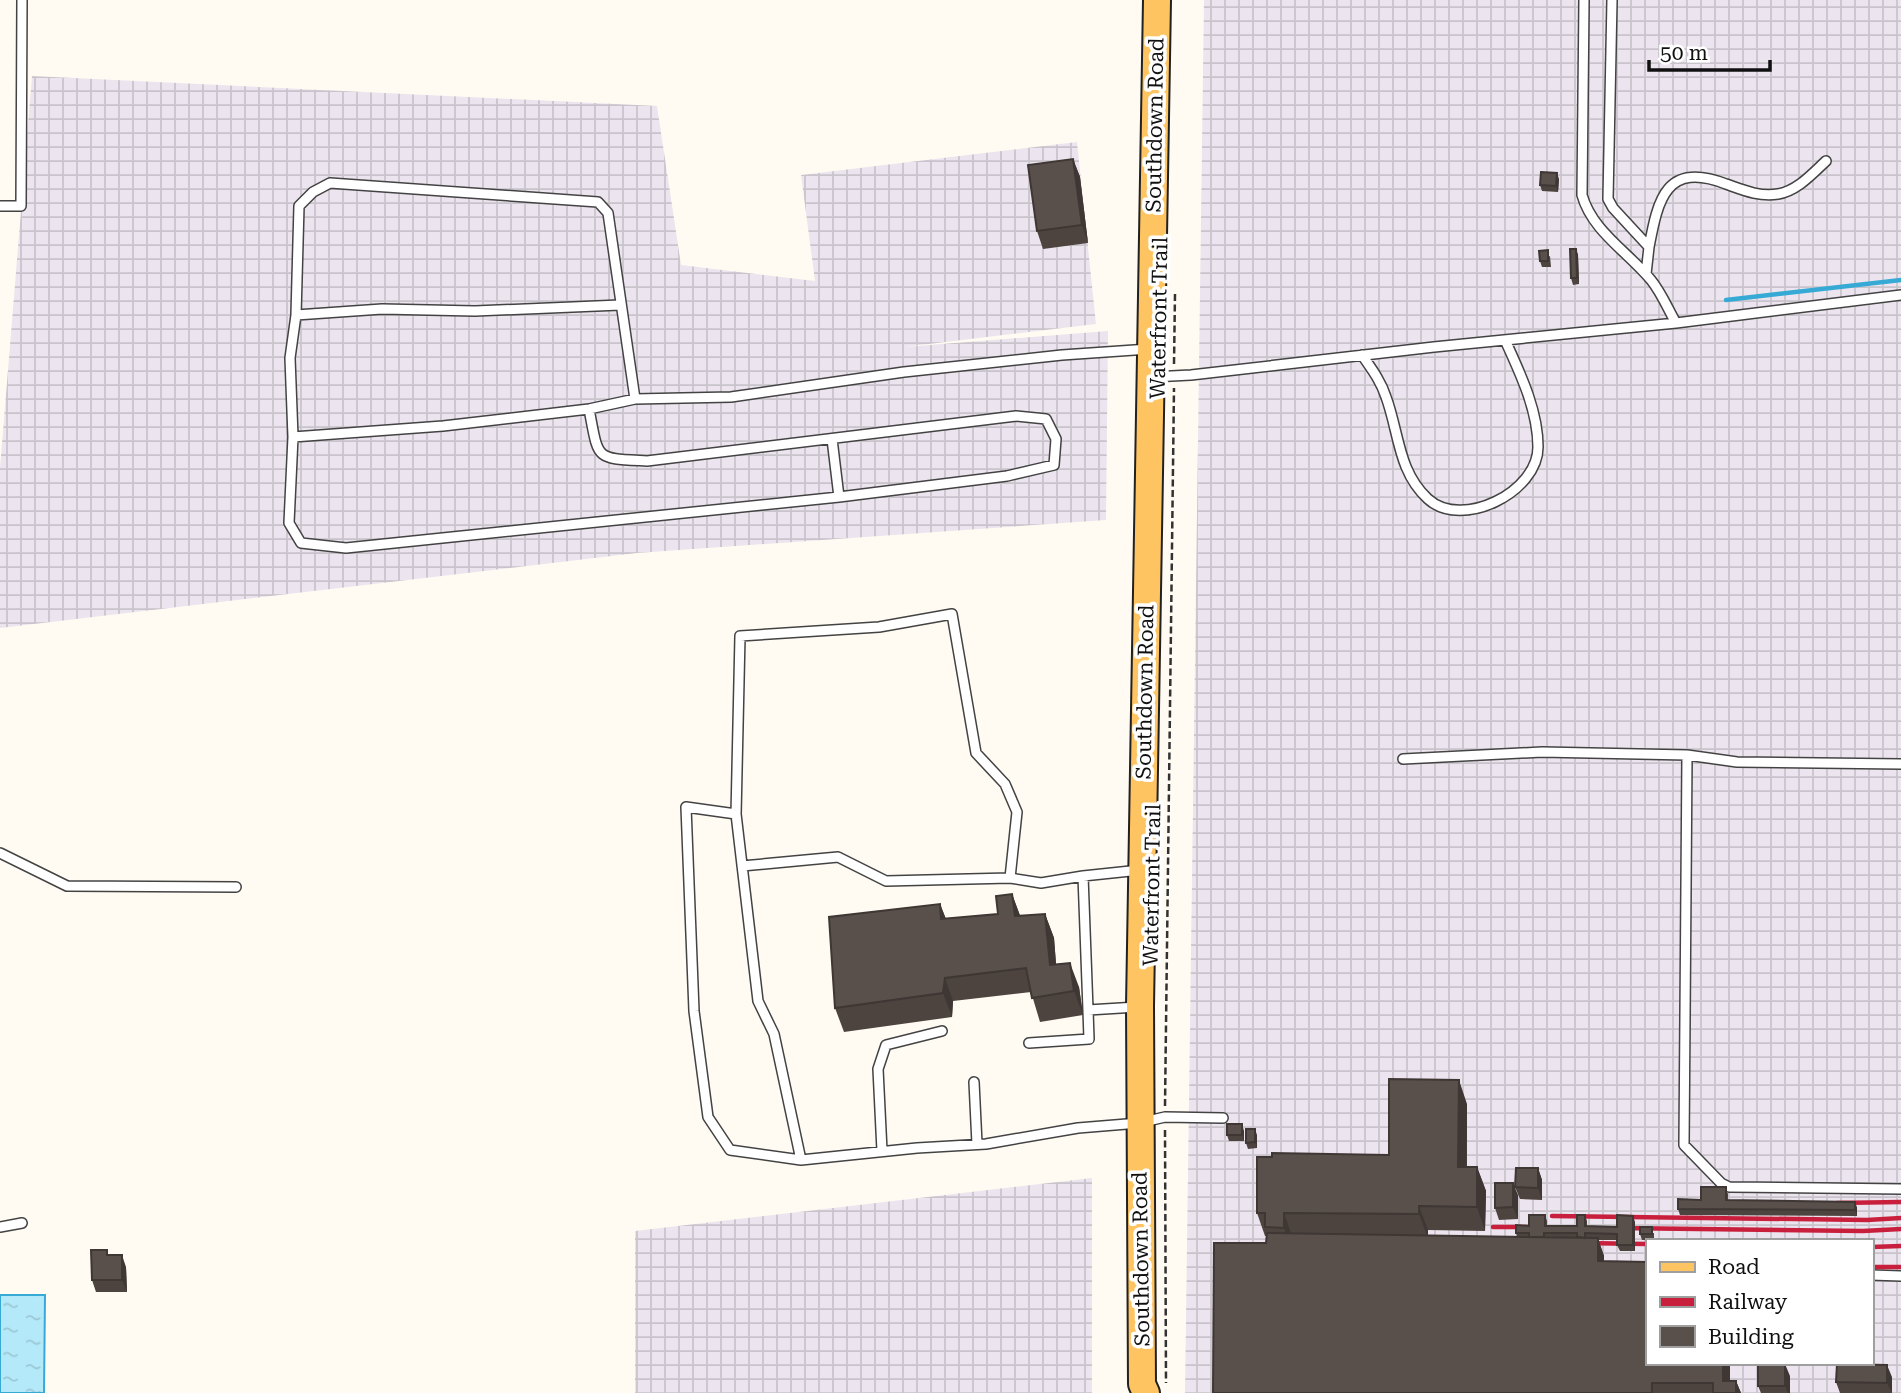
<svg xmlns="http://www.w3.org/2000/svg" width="1901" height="1393" font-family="'Roboto Serif',serif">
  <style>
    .industrial { fill: url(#industrial-grid); fill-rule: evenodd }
    .water { fill: url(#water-ripples); stroke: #36aad5; stroke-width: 2 }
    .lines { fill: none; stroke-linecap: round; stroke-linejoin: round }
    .stream { stroke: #36aad5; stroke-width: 4.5 }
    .lane-casing { stroke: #434343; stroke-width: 12 }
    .primary-casing { stroke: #212121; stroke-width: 30 }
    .path { stroke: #323232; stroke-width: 2.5; stroke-dasharray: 7 3.5; stroke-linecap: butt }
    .lane { stroke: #fff; stroke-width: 9 }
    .primary { stroke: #ffc462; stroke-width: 26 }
    .rail { stroke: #c81f3d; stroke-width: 4.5 }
    .wall { fill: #4d4440 }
    .shaded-wall { fill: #3e3734 }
    .building { fill: #594f4b; stroke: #3e3734; stroke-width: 2 }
    .labels { text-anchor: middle; stroke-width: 7; stroke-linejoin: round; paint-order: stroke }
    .street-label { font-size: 21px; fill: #101010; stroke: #fff }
  </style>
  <defs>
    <pattern id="industrial-grid" width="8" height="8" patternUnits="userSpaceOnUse" patternTransform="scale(1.75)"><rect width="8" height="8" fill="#ece4ee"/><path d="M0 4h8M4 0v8" fill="none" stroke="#c9c3cb"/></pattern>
    <pattern id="water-ripples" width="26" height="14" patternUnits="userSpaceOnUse" patternTransform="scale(1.75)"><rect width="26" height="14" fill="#b4e9f9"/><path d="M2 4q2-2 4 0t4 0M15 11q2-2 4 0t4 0" fill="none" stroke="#9ac7d4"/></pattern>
  </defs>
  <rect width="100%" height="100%" fill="#fffbf2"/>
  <!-- industrial -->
  <path class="industrial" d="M1204,0H1901V1393H1185ZM1647,1241H1871V1363H1647Z
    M32,76L657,106L681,265L815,281L801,175L1077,142L1096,324L904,347L1108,331L1106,520L637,553L0,628V468Z
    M1092,1178V1393H635V1231Z"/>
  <!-- water -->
  <path class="water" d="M0,1295H45L44,1393H0Z"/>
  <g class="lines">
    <!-- stream -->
    <path class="stream" d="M1726,300L1901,280"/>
    <!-- lane casing -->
    <g class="lane-casing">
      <path id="lane" d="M1584,0L1582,195C1592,231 1628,252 1651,280C1661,292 1668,309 1676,323L1901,295
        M1612,0L1608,199L1613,208L1649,247L1646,274
        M0,206H21L22,0
        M1649,247C1658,199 1666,161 1726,184C1743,190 1759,197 1778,194C1797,191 1812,174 1826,161
        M296,315L382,309L475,311L620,305
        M1362,355C1371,368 1381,381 1386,397C1399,432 1398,472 1428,499C1462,530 1538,492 1538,447C1538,410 1520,373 1505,340
        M1152,377L1191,375L1434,347L1676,323
        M589,409C599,461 594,458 647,461L1016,416L1046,419L1056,439L1054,465L1007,476L839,497L346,548L301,543L289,523L293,437L290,358L296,315L299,206L313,192L330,183L598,202L608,213L635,399
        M293,437L443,426L589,409L635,399L731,397L904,372L1062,355L1149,349
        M832,439L839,497
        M1687,755L1684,1145L1721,1183L1729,1187L1901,1189
        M1403,759L1542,752L1687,755L1737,762L1901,764
        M736,815L740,636L879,627L952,614L976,753L1005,784L1017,812L1010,878L886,881L838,857L742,866
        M0,853L67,886L236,887
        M1010,878L1041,883L1083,876
        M1137,1007L1088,1010L1083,876L1140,870
        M1029,1043L1089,1039L1088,1010
        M974,1082L977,1144
        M882,1151L878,1069L886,1045L942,1031
        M801,1160L774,1034L758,1001L736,814L686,807L694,1011L708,1117L730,1150L801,1160L917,1148L986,1144L1078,1128L1139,1123L1165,1117L1223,1118
        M0,1227L22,1223
        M1871,1275L1901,1276"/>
    </g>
    <!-- primary casing -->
    <g class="primary-casing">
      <path id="primary" d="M1146,1393L1142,1384L1140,1006L1157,0"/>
    </g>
    <!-- path -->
    <path class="path" d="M1174,364L1175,294
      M1165,1106L1174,388
      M1165,1130L1166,1383"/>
    <!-- lane -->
    <use href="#lane" class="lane"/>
    <!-- primary -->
    <use href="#primary" class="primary"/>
    <!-- rail -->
    <path class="rail" d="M1837,1203L1901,1202
      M1552,1216L1867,1220L1901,1218
      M1493,1227H1535
      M1616,1228L1863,1231L1901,1229
      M1581,1243L1647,1244
      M1871,1247L1901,1246
      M1871,1267H1901"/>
  </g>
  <!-- wall -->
  <path class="wall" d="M1073,159L1080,177L1088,243L1043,249L1037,231Z
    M1559,179L1558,192L1542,191L1540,185Z
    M1576,249L1578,255L1579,284L1573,285L1571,278Z
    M1550,256L1551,267H1542L1540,261Z
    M1012,894L1020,916L1045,914L1054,938L1056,964L1079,987L1083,1015L1040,1022L1031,992L953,1001L952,1017L844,1032L835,1008L940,904L946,919L998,914Z
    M1467,1104V1167H1477L1486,1191L1485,1231L1428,1230V1235L1517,1237L1516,1233L1529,1226L1545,1215L1547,1221V1226H1577L1585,1215L1587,1221V1226L1617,1227L1635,1222V1251H1620L1617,1245V1240H1598L1604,1256V1261L1647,1363L1730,1381H1736L1741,1393H1213L1266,1243L1267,1236H1265L1257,1213L1272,1157L1389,1155Z
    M1244,1131V1141H1229L1227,1135Z
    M1257,1135V1148L1248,1149L1246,1143Z
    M1538,1168L1542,1180V1200L1520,1199L1515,1187Z
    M1728,1193V1200L1855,1202L1857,1208V1216L1680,1215L1678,1209L1701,1200Z
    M1518,1195V1219L1499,1220L1495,1208Z
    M1654,1233V1240H1642L1640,1234Z
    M109,1255L126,1267L127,1292H96L92,1280Z
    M1790,1376V1393H1761L1758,1386Z
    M1892,1377V1393H1840L1836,1382Z"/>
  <!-- shaded-wall -->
  <path class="shaded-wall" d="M1073,159L1080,177L1088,243L1082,225Z
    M1557,173L1559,179L1558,192L1556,186Z
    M1576,249L1578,255L1579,284L1577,278Z
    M1012,894L1021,918L1015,916Z
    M940,904L949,927L941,919Z
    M1045,914L1054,938L1058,989L1050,965Z
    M1070,963L1079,987L1083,1015L1074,991Z
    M945,978L953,1001L952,1017L943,993Z
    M1459,1080L1467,1104L1466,1191L1458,1167Z
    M1242,1124L1244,1131V1141L1242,1135Z
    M1255,1129L1257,1135V1148L1255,1142Z
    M1477,1167L1486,1191L1485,1231L1477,1207Z
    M1538,1168L1542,1180V1200L1538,1188Z
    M1513,1183L1518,1195V1219L1513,1207Z
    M1855,1202L1857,1208V1216L1855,1210Z
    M1419,1206L1428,1230V1238L1419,1214Z
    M1284,1213L1292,1236V1251L1284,1228Z
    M1633,1216L1635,1222V1251L1633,1245Z
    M1598,1238L1604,1256V1279L1598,1261Z
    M122,1255L126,1267L127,1292L122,1280Z
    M1723,1363H1730V1393L1723,1381Z
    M1785,1364L1790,1376V1393H1788L1785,1386Z
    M1887,1365L1892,1377V1393L1887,1383Z
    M1736,1381L1741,1393H1736Z"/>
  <!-- building -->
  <path class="building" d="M1073,159L1082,225L1037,231L1028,165Z
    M1541,172L1557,173L1556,186L1540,185Z
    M1570,249H1576L1577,278H1571Z
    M1548,250V261H1540L1539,251Z
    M1012,894L1015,916L1045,914L1050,965L1070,963L1074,991L1032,998L1026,968L945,978L943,993L835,1008L829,917L940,904L941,919L998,914L996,896Z
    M1389,1079L1459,1080L1458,1167H1477V1207L1419,1206V1214L1284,1213V1228L1265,1227V1213H1257V1157H1272V1153L1389,1155Z
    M1227,1124H1242V1135H1227Z
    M1246,1129H1255V1142L1246,1143Z
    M1516,1168H1538V1188L1515,1187Z
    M1495,1183H1513V1207L1495,1208Z
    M1701,1187H1726V1200L1855,1202V1210L1678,1209V1199L1701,1200Z
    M1529,1215H1545V1226H1577V1215H1585V1226L1617,1227V1215L1633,1216V1245H1617V1234L1585,1233V1238L1577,1237V1233H1544V1237H1529V1233H1516V1225L1529,1226Z
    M1640,1227H1652V1234H1640Z
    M1267,1233L1598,1238V1261L1647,1262V1363H1723V1381H1736V1393H1713V1383H1652V1393H1213L1214,1243H1266Z
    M91,1250H107V1255H122V1280H92Z
    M1758,1364H1785V1386H1758Z
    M1837,1364L1887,1365V1383L1836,1382Z"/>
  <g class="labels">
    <!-- street labels -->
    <g class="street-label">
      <text transform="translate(1155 125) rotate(-89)" y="7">Southdown Road</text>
      <text transform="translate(1159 318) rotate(-89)" y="7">Waterfront Trail</text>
      <text transform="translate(1145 692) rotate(-89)" y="7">Southdown Road</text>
      <text transform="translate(1152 885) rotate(-89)" y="7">Waterfront Trail</text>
      <text transform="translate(1141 1259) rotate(-91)" y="7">Southdown Road</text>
    </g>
  </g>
  <!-- legend -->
  <rect x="1646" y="1239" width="228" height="126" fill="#ffffff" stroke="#9f9f9f" stroke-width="2"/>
  <rect x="1660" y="1262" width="35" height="10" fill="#ffc462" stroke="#9f9f9f" stroke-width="2"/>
  <text x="1708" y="1274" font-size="21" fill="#101010">Road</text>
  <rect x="1660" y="1297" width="35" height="10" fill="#c81f3d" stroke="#9f9f9f" stroke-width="2"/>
  <text x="1708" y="1309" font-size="21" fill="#101010">Railway</text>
  <rect x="1660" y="1326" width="35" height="21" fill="#594f4b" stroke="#9f9f9f" stroke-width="2"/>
  <text x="1708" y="1344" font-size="21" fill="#101010">Building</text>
  <!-- scale -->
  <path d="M1649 60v10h121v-10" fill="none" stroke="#101010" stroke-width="3.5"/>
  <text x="1660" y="60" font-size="21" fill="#101010" stroke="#ffffff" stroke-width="5" paint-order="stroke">50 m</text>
</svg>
